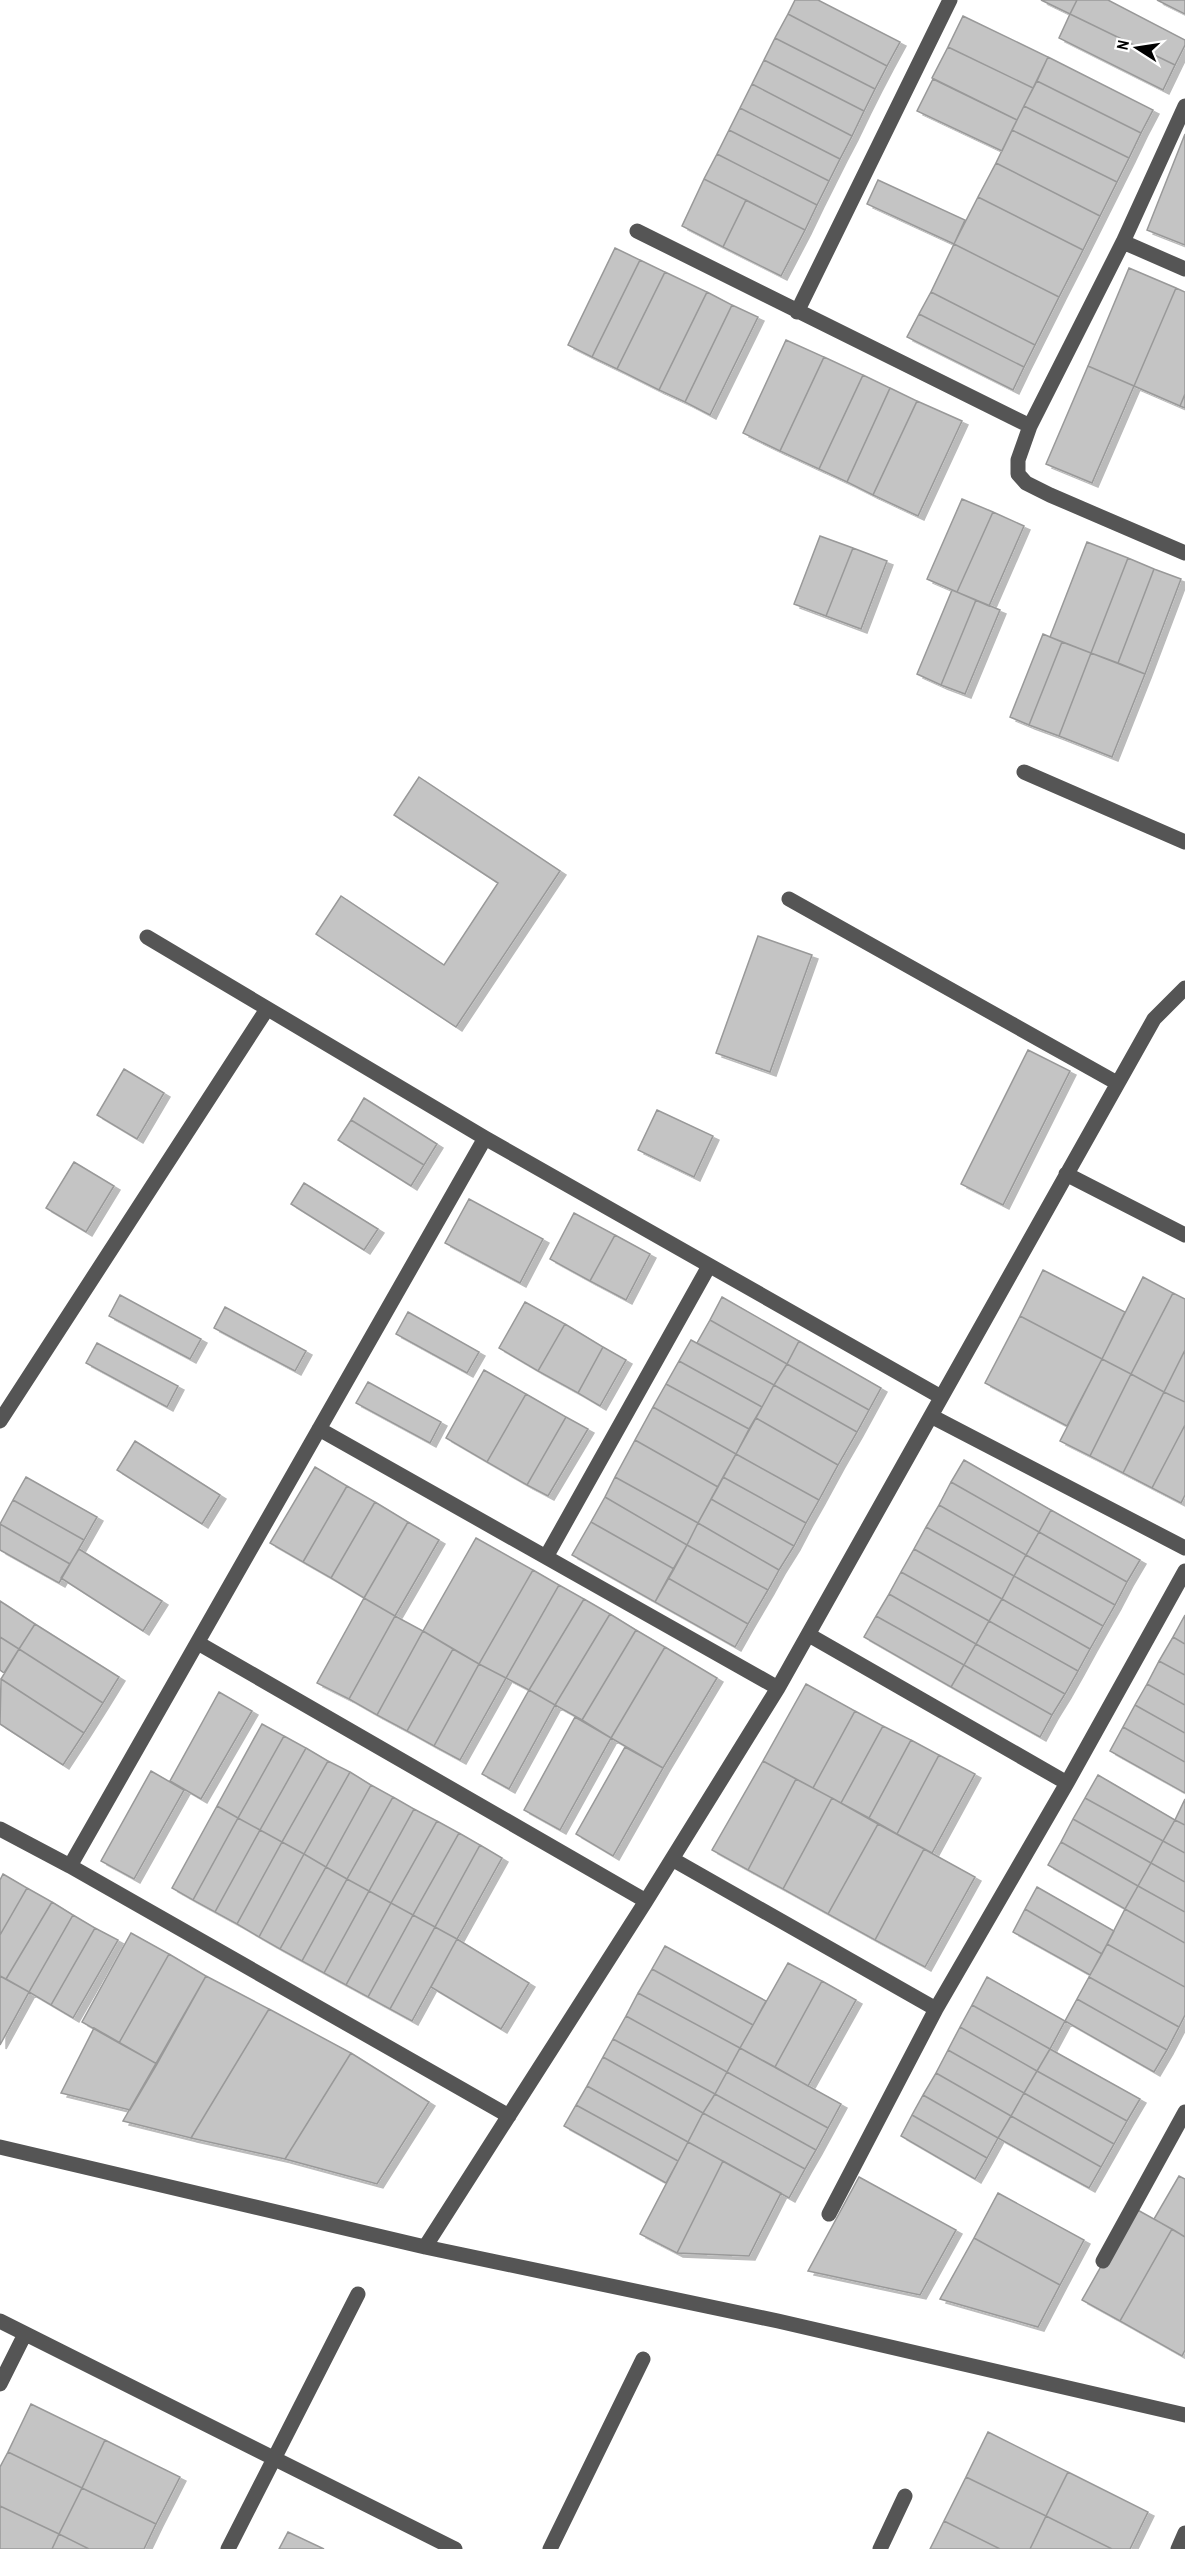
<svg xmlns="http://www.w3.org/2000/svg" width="1185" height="2549" font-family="'Archivo Narrow',sans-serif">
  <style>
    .building { fill: #c4c4c4; stroke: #999; stroke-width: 1.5; filter: url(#shadow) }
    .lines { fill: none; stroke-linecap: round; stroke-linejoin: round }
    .minor { stroke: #555; stroke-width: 15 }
  </style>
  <defs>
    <filter id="shadow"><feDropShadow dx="6" dy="4" stdDeviation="0" flood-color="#0004"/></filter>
  </defs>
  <rect width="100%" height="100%" fill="#fff"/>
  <!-- building -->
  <path class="building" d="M795,0H818L900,42L887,66L788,14Z
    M1041,0H1077L1070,14Z
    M1077,0H1108L1185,40V45L1175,65L1070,14Z
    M1157,0H1185V14Z
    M788,14L887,66L875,89L775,38Z
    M1070,14L1175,65L1163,90L1059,38Z
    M963,16L1048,57L1033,88L948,47Z
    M775,38L875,89L864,111L764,60Z
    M948,47L1033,88L1017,120L932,78Z
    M1048,57L1153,110L1141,133L1037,81Z
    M764,60L864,111L852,136L752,84Z
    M933,79L1017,120L1002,151L917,111Z
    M1037,81L1141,133L1129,158L1024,106Z
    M752,84L852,136L840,159L740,108Z
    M1024,106L1129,158L1117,182L1012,130Z
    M740,108L840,159L829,181L729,130Z
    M729,130L829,181L817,205L717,154Z
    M1012,130L1117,182L1100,216L996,163Z
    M1185,134V245L1147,230Z
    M717,154L817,205L805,230L704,179Z
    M996,163L1100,216L1083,250L978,197Z
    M704,179L746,200L723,247L682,226Z
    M878,180L965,220L954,244L867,204Z
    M978,197L1083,250L1059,297L954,244Z
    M746,200L805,230L781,276L723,247Z
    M954,244L1059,297L1035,345L931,292Z
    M615,248L640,260L592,357L568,345Z
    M640,260L665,272L617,369L592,357Z
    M1129,268L1176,288L1134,386L1088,366Z
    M665,272L707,292L659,390L617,369Z
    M1176,288L1185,292V394L1180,406L1134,386Z
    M707,292L732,305L685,402L659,390Z
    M931,292L1035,345L1024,367L919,314Z
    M732,305L758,317L710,415L685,402Z
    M919,314L1024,367L1013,390L907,337Z
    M786,340L824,357L780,451L743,433Z
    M824,357L863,375L819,469L780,451Z
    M1088,366L1134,386L1092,483L1046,464Z
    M863,375L890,388L847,482L819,469Z
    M890,388L917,401L873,495L847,482Z
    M1185,394V408L1180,406Z
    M917,401L962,421L918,516L873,495Z
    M962,499L993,512L957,592L927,579Z
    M993,512L1024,526L989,606L957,592Z
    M820,536L853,548L826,616L794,604Z
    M1087,542L1128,558L1091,653L1050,637Z
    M853,548L887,561L861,629L826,616Z
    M1128,558L1154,569L1118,663L1091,653Z
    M1154,569L1181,579L1145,674L1118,663Z
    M952,590L976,600L941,685L917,674Z
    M976,600L1000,610L965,694L941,685Z
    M1043,634L1062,642L1029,725L1010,717Z
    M1062,642L1091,653L1059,736L1029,725Z
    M1091,653L1145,674L1112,757L1059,736Z
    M419,777L560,871L456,1027L316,934L341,896L444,965L498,883L394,815Z
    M758,936L812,955L770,1072L716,1053Z
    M1028,1050L1070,1071L1003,1205L961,1184Z
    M124,1069L164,1093L137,1139L97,1115Z
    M364,1098L437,1144L424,1165L351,1120Z
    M657,1110L713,1136L694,1177L638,1150Z
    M351,1120L424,1165L411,1186L338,1140Z
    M74,1162L114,1186L86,1232L46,1208Z
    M304,1183L378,1229L364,1250L291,1204Z
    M469,1199L543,1239L520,1283L445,1243Z
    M574,1213L615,1235L590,1281L550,1259Z
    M615,1235L650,1254L626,1300L590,1281Z
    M1043,1270L1125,1312L1102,1359L1020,1316Z
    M1143,1277L1173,1293L1131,1374L1102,1359Z
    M1173,1293L1185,1299V1350L1164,1392L1131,1374Z
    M120,1295L201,1339L190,1359L109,1316Z
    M722,1297L799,1341L787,1364L710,1320Z
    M525,1302L565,1324L538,1371L499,1348Z
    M225,1307L306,1351L295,1371L214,1328Z
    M408,1312L479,1352L467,1373L396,1334Z
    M1020,1316L1102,1359L1067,1426L985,1383Z
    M710,1320L787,1364L774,1385L697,1343Z
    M565,1324L603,1347L578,1393L538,1371Z
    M691,1340L774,1385L762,1407L679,1361Z
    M799,1341L881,1388L869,1410L787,1364Z
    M97,1343L178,1386L167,1407L86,1363Z
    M603,1347L626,1360L600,1406L578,1393Z
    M1185,1350V1402L1164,1392Z
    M1102,1359L1131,1374L1090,1456L1060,1441Z
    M679,1361L762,1407L749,1429L666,1384Z
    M787,1364L869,1410L857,1432L774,1385Z
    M484,1370L526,1394L487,1462L446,1438Z
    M1131,1374L1164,1392L1123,1473L1090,1456Z
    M368,1382L441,1422L430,1443L356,1403Z
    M666,1384L749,1429L736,1454L653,1407Z
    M774,1385L857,1432L838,1465L756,1418Z
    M1164,1392L1185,1402V1425L1152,1488L1123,1473Z
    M526,1394L566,1417L527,1485L487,1462Z
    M653,1407L736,1454L718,1487L635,1440Z
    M566,1417L588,1429L548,1496L527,1485Z
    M756,1418L838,1465L819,1500L736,1454Z
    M1185,1425V1495L1181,1503L1152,1488Z
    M635,1440L718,1487L698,1523L615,1477Z
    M135,1441L220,1495L202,1524L117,1470Z
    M736,1454L819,1500L806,1523L723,1477Z
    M964,1460L1051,1510L1039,1532L951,1482Z
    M315,1467L347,1486L303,1562L270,1543Z
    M26,1477L97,1517L84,1540L13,1500Z
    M615,1477L698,1523L687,1545L605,1497Z
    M723,1477L806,1523L794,1546L711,1499Z
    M951,1482L1039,1532L1026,1555L939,1505Z
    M347,1486L375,1502L331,1578L303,1562Z
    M605,1497L687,1545L674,1569L591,1522Z
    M711,1499L794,1546L779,1570L698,1523Z
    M13,1500L84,1540L70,1564L0,1524Z
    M375,1502L408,1522L364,1598L331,1578Z
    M939,1505L1026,1555L1014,1576L926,1527Z
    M1051,1510L1140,1560L1127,1582L1039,1532Z
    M408,1522L439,1540L395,1616L364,1598Z
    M591,1522L674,1569L655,1602L572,1555Z
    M698,1523L779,1570L768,1590L687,1545Z
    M0,1524L70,1564L59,1583L0,1550Z
    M926,1527L1014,1576L1002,1599L914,1549Z
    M1039,1532L1127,1582L1115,1605L1026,1555Z
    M476,1538L533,1570L479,1664L423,1631Z
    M687,1545L768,1590L748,1624L668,1578Z
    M79,1549L162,1601L143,1631L61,1578Z
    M914,1549L1002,1599L989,1621L901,1572Z
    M1026,1555L1115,1605L1103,1626L1014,1576Z
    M533,1570L559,1585L506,1678L479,1664Z
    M901,1572L989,1621L976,1644L889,1594Z
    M1014,1576L1103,1626L1090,1649L1002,1599Z
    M668,1578L748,1624L735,1647L655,1602Z
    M559,1585L584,1599L529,1690L506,1678Z
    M889,1594L976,1644L964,1665L876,1616Z
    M364,1598L395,1616L349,1699L317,1683Z
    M584,1599L610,1614L555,1705L529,1690Z
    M1002,1599L1090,1649L1078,1671L989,1621Z
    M0,1601L35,1624L19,1649L0,1637Z
    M610,1614L636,1630L582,1720L555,1705Z
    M1185,1615V1644L1173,1637Z
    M395,1616L423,1631L377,1715L349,1699Z
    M876,1616L964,1665L951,1687L864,1637Z
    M989,1621L1078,1671L1065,1694L976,1644Z
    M35,1624L119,1677L103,1703L19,1649Z
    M636,1630L665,1647L611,1738L582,1720Z
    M423,1631L453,1649L407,1731L377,1715Z
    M0,1637L19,1649L4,1673L0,1670Z
    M1173,1637L1185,1644V1675L1159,1661Z
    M976,1644L1065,1694L1052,1715L964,1665Z
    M665,1647L717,1678L663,1768L611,1738Z
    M19,1649L103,1703L84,1733L1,1679Z
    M453,1649L479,1664L434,1746L407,1731Z
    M1159,1661L1185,1675V1705L1147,1684Z
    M479,1664L506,1678L460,1760L434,1746Z
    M964,1665L1052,1715L1040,1737L951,1687Z
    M1,1679L84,1733L63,1765L0,1724Z
    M806,1684L855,1711L813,1788L763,1761Z
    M1147,1684L1185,1705V1733L1135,1705Z
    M529,1690L555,1705L509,1789L482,1774Z
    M219,1692L252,1711L201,1799L170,1781Z
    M1135,1705L1185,1733V1762L1123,1727Z
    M855,1711L883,1726L841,1803L813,1788Z
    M575,1717L611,1738L560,1830L524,1810Z
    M262,1724L284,1736L238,1818L217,1806Z
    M883,1726L911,1740L869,1818L841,1803Z
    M1123,1727L1185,1762V1793L1110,1751Z
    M284,1736L306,1748L260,1830L238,1818Z
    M911,1740L939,1755L897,1834L869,1818Z
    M625,1747L663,1768L613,1856L576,1834Z
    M306,1748L328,1761L282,1842L260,1830Z
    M939,1755L975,1774L932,1853L897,1834Z
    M328,1761L350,1772L304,1854L282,1842Z
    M763,1761L796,1779L748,1870L712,1850Z
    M151,1771L184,1790L134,1879L101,1861Z
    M350,1772L371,1785L326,1867L304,1854Z
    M1098,1775L1175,1820L1163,1841L1085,1798Z
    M796,1779L832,1798L783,1889L748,1870Z
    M371,1785L393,1797L347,1879L326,1867Z
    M393,1797L414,1809L369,1891L347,1879Z
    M832,1798L878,1824L828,1914L783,1889Z
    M1085,1798L1163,1841L1151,1863L1073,1819Z
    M1185,1799V1825L1175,1820Z
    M217,1806L238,1818L193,1900L172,1888Z
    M414,1809L437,1821L391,1903L369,1891Z
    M238,1818L260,1830L215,1912L193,1900Z
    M1073,1819L1151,1863L1138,1886L1061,1842Z
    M1175,1820L1185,1825V1853L1163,1841Z
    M437,1821L459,1833L413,1915L391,1903Z
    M878,1824L924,1849L875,1940L828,1914Z
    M260,1830L282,1842L237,1924L215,1912Z
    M459,1833L480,1845L435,1927L413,1915Z
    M1163,1841L1185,1853V1882L1151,1863Z
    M282,1842L304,1854L259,1937L237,1924Z
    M1061,1842L1138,1886L1125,1909L1048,1865Z
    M480,1845L502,1858L457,1939L435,1927Z
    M924,1849L975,1877L925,1967L875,1940Z
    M304,1854L326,1867L280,1949L259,1937Z
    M1151,1863L1185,1882V1912L1138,1886Z
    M326,1867L347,1879L302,1961L280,1949Z
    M3,1874L27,1888L0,1935V1880Z
    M347,1879L369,1891L324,1973L302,1961Z
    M1138,1886L1185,1912V1943L1125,1909Z
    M1037,1887L1114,1931L1102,1954L1025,1909Z
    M27,1888L52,1902L6,1979L0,1976V1935Z
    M369,1891L391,1903L346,1985L324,1973Z
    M52,1902L73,1915L29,1992L6,1979Z
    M391,1903L413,1915L368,1997L346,1985Z
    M1025,1909L1102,1954L1090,1975L1013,1932Z
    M1125,1909L1185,1943V1987L1107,1944Z
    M73,1915L95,1928L51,2005L29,1992Z
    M413,1915L435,1927L390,2009L368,1997Z
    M435,1927L457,1939L412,2021L390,2009Z
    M95,1928L118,1940L73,2018L51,2005Z
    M131,1933L169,1954L119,2043L82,2022Z
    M457,1939L529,1983L501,2029L431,1987Z
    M1107,1944L1185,1987V2015L1179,2027L1089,1977Z
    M665,1946L766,2001L753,2025L652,1969Z
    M169,1954L206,1976L157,2064L119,2043Z
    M788,1963L822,1981L775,2067L740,2048Z
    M652,1969L753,2025L740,2048L638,1993Z
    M0,1976L29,1992L0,2045Z
    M206,1976L269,2009L191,2138L123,2121Z
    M987,1977L1065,2021L1050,2049L972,2005Z
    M1089,1977L1179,2027L1167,2050L1077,1999Z
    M822,1981L856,2000L808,2086L775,2067Z
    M638,1993L740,2048L727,2072L626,2016Z
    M1077,1999L1167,2050L1154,2072L1065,2021Z
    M972,2005L1050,2049L1037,2071L960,2027Z
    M269,2009L351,2053L285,2159L191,2138Z
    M626,2016L727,2072L715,2094L613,2039Z
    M960,2027L1037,2071L1024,2093L948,2050Z
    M94,2028L157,2064L130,2110L61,2093Z
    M613,2039L715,2094L703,2113L603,2057Z
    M740,2048L841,2104L828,2128L727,2072Z
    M1050,2049L1140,2099L1127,2121L1037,2071Z
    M948,2050L1024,2093L1011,2116L936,2073Z
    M351,2053L429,2102L377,2184L285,2159Z
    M603,2057L703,2113L688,2142L587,2086Z
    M1037,2071L1127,2121L1114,2144L1024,2093Z
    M727,2072L828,2128L816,2150L715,2094Z
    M936,2073L1011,2116L998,2138L923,2095Z
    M587,2086L688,2142L678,2161L576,2105Z
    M1024,2093L1114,2144L1101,2167L1011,2116Z
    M715,2094L816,2150L805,2169L703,2113Z
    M923,2095L998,2138L987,2158L912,2115Z
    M576,2105L678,2161L666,2183L564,2126Z
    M703,2113L805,2169L789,2198L688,2142Z
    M912,2115L987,2158L975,2179L901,2136Z
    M1011,2116L1101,2167L1089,2188L998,2138Z
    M688,2142L723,2161L677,2253L640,2234Z
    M723,2161L781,2193L749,2256L677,2253Z
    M1179,2176L1185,2179V2237L1154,2219Z
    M859,2177L956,2230L920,2295L808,2271Z
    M998,2193L1084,2240L1060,2285L974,2238Z
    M1134,2208L1172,2229L1120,2321L1082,2300Z
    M1172,2229L1185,2237V2350L1182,2356L1120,2321Z
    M974,2238L1060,2285L1038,2327L940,2299Z
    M31,2404L105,2440L82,2488L8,2452Z
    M988,2432L1068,2472L1046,2516L966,2477Z
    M105,2440L180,2477L156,2524L82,2488Z
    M8,2452L82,2488L59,2534L0,2506V2467Z
    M1068,2472L1148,2512L1130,2549H1112L1046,2516Z
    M966,2477L1046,2516L1030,2549H1000L944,2521Z
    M82,2488L156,2524L144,2549H89L59,2534Z
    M0,2506L59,2534L52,2549H0Z
    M1046,2516L1112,2549H1030Z
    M944,2521L1000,2549H930Z
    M288,2532L324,2549H279Z
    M59,2534L89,2549H52Z"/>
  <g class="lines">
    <!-- minor -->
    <path class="minor" d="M1185,106L1123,242L1030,426L1018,460V474L1026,483L1050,495L1185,553
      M637,231L1030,426
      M1123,242L1185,269
      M797,312L950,0
      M1024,772L1185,842
      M789,899L1117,1083
      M147,937L485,1138L941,1397
      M1066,1174L1185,1235
      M931,1416L1185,1548
      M0,1421L267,1009
      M319,1429L778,1688
      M546,1557L709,1266
      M809,1635L1067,1783
      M198,1643L646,1901
      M0,1829L70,1866L509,2116
      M672,1859L936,2009
      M70,1866L485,1138
      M0,2147L425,2247L778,2321L1185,2415
      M829,2214L936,2009L1067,1783L1185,1571
      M425,2247L646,1901L778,1688L1154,1019L1185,988
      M1103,2261L1185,2112
      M0,2321L455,2549
      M0,2384L25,2334
      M228,2549L358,2294
      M550,2549L643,2359
      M880,2549L905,2496
      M1178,2549L1185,2533"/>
  </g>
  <!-- north arrow -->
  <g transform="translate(1137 48) rotate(282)" stroke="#ffffff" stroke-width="4.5" paint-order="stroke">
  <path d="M0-4.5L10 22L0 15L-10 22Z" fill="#000000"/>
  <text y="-9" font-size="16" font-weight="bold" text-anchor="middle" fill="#000000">N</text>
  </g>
</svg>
